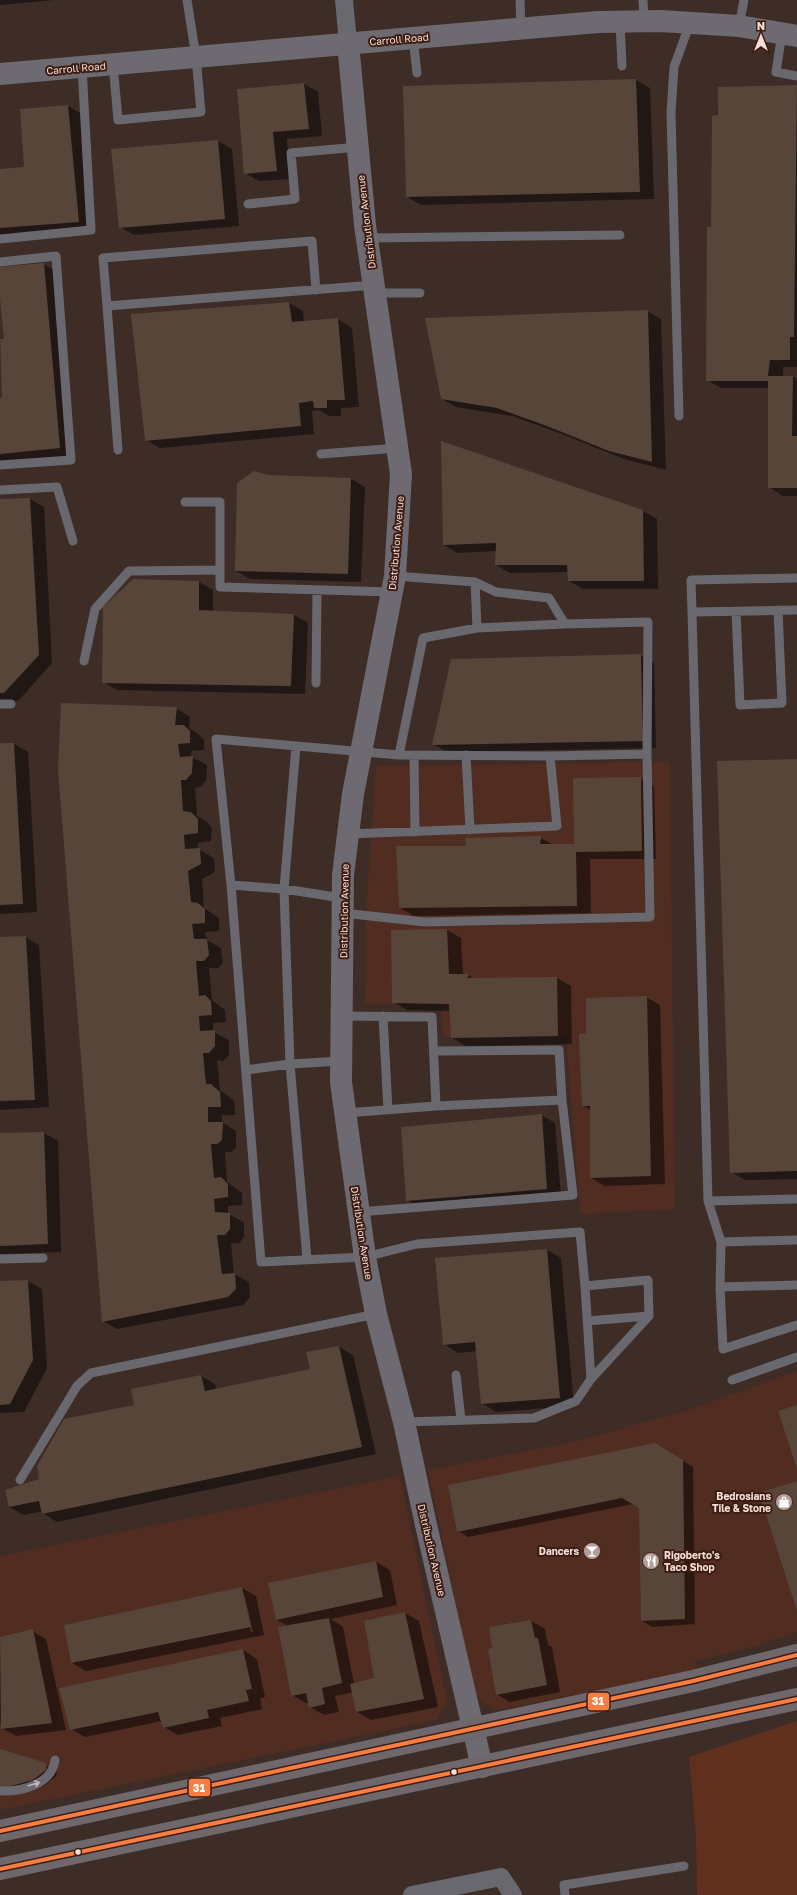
<svg xmlns="http://www.w3.org/2000/svg" width="797" height="1895" font-family="'Golos Text',sans-serif">
  <style>
    .built { fill: #512c20 }
    .green { fill: #612f1e }
    .shadow { fill: #0007; fill-rule: evenodd }
    .building { fill: #57453a }
    .lines { fill: none; stroke-linecap: round; stroke-linejoin: round }
    .lane { stroke: #6a686f; stroke-width: 9 }
    .street { stroke: #6a686f; stroke-width: 18 }
    .secondary { stroke: #6e6a71; stroke-width: 22 }
    .primary { stroke: #6e686d; stroke-width: 22 }
    .bus-1-casing { stroke: #3d1d13; stroke-width: 7 }
    .bus-1 { stroke: #f77d43; stroke-width: 4 }
    .oneway { stroke: #c3b4b1 }
    .bus-dot { fill: #f3ddd5; stroke: #3d1d13; stroke-width: 1.5 }
    .labels { text-anchor: middle; stroke-width: 4; stroke-linejoin: round; paint-order: stroke }
    .street-label { font-size: 10px; fill: #f3ddd5; stroke: #3d1d13 }
    .poi-label { font-size: 10px; font-weight: bold; fill: #f3ddd5; stroke: #3d1d13; text-anchor: end }
    .line-badge { stroke: #3d1d13; stroke-width: 1.5 }
    .badge-label { font-size: 11px; text-anchor: middle; font-weight: bold; fill: #fff }
  </style>
  <rect width="100%" height="100%" fill="#3e2c26"/>
  <!-- built -->
  <path class="built" d="M670,762L675,1209L580,1214L566,1036L443,1037L441,1003L365,1005L366,912L376,766Z
    M797,1371V1632L756,1646L695,1662V1671L498,1710L483,1703L475,1694L428,1470L573,1442L688,1410Z
    M400,1476L447,1701L437,1720L0,1810V1556Z"/>
  <!-- green -->
  <path class="green" d="M797,1721V1895H697L696,1838L689,1757Z"/>
  <!-- shadow -->
  <path class="shadow" d="M0,0H54L0,5Z
    M636,80L650,88L654,199L421,205L407,197Z
    M304,84L318,92L322,136L287,139L290,179L259,181L245,173L238,89Z
    M797,86V367H783V377H793L797,379V496H783L769,487V388H721L707,380L712,228L719,88Z
    M68,106L82,114L93,229L0,237V170L25,168L21,110Z
    M218,141L232,149L239,226L134,235L120,227Z
    M43,264L58,272L74,456L0,463V399H3L0,340L5,339L0,289V268Z
    M289,303L303,311L304,322L338,319L352,328L359,407L341,408V416H329L319,410L312,411L314,434L160,448L146,440Z
    M647,311L661,319L666,470L624,459L562,434L512,416L456,407L442,399Z
    M268,476L351,479L365,487L361,582L250,579L236,571Z
    M30,499L44,507L52,663L18,701H0V500Z
    M643,511L657,519L658,589H583L569,581L568,572L510,573L496,565V551L458,553L444,545Z
    M199,582L213,590V612L294,615L308,623L305,694L117,690L103,682Z
    M640,655L654,663L656,748L447,752L433,744Z
    M176,708L190,717L189,728L198,734L204,740V750L191,751L192,757L207,765L206,781L200,787L195,788L197,816L206,821L212,828L211,841L198,843V849L214,858L215,872L202,879L204,908L219,918V931L205,932L207,940L221,948L223,963L218,968H209L212,1000L225,1010L226,1022L213,1023V1032L229,1040V1055L223,1061L217,1060L220,1090L234,1101L235,1115H222V1122L236,1131V1148L231,1152H225L227,1182L242,1193V1205L228,1206V1214L244,1222V1237L239,1243H231L234,1274L249,1282L250,1297L243,1305L117,1329L103,1321Z
    M0,744H14L28,752L37,912L0,914Z
    M797,760V1179L745,1180L731,1172Z
    M640,778L654,786L656,859H590L591,913L414,916L400,908L541,838L554,845H575Z
    M447,930L461,938L463,975H468L475,979L557,978L571,986L572,1044L466,1046L452,1038L450,1011L407,1010L393,1002L392,931Z
    M25,937L39,945L49,1107L0,1110V938Z
    M646,997L660,1005L665,1184L605,1186L591,1178V1110L583,1106L587,1034Z
    M541,1115L555,1123L561,1196L421,1208L407,1200Z
    M44,1133L58,1141L61,1252L0,1254V1134Z
    M547,1250L561,1258L574,1406L496,1412L482,1403L477,1351L458,1353L444,1344L436,1259Z
    M28,1281L42,1289L47,1368L24,1412L0,1413V1282Z
    M339,1347L353,1355L376,1454L57,1522L43,1513V1511L24,1515L9,1507L41,1480L136,1406L201,1376L215,1384L216,1389L311,1370Z
    M666,1450L693,1467L695,1624L652,1627L642,1621L640,1508L633,1504L468,1537L458,1531Z
    M376,1562L390,1570L397,1605L331,1619L343,1627L354,1684L375,1679L365,1622L405,1613L419,1621L438,1707L371,1720L357,1712L353,1692L335,1696L339,1712L324,1715L310,1707L309,1703H306L292,1695L288,1626L277,1620L270,1584Z
    M242,1588L256,1596L264,1635L86,1671L72,1663ZM243,1597H245L253,1632H251Z
    M531,1621L545,1629L548,1645L552,1647L560,1692L510,1702L496,1694L493,1648Z
    M32,1631L46,1639L66,1730L16,1736L2,1728L0,1720V1638Z
    M243,1650L257,1659L265,1697L260,1698L262,1709L220,1718L222,1726L178,1735L164,1727L162,1721L85,1737L71,1729Z
    M0,1751L47,1765L57,1771L56,1776L44,1786L18,1793L9,1792Z"/>
  <!-- building -->
  <path class="building" d="M636,79L640,192L406,197L403,86Z
    M304,83L309,129L273,132L277,171L244,174L237,89Z
    M797,85L794,337H790V360H770L768,376H793L792,436H797V488H768V381H706L707,227H711L712,116L718,115V87Z
    M68,105L79,222L0,228V169L24,167L20,109Z
    M218,140L225,219L119,228L111,149Z
    M44,263L60,448L0,454V398H2L0,339H4L0,299V267Z
    M289,302L292,322L338,318L345,400H327V408H314L313,401L299,403L301,426L145,441L131,314Z
    M648,310L652,462L609,451L547,426L497,408L441,399L425,318Z
    M441,441L643,510L644,581H568L567,565H495L496,543L443,545Z
    M254,471L268,475L351,478L348,574L235,571L237,483Z
    M30,498L39,655L4,693H0V499Z
    M133,579L199,581V610L294,614L291,686L102,683L103,607Z
    M641,654L643,741L432,745L451,659Z
    M61,703L177,707L175,725H184L190,731V743L178,744L180,757L193,756L192,773L186,780H181L183,811L191,812L198,819V833L184,835L185,849L200,848L201,864L188,871L191,902L198,903L205,909V923L192,924L194,939H207L209,955L204,961H196L199,996L205,995L211,1001L212,1015L199,1016L200,1031L215,1030V1046L209,1053H203L206,1084H211L220,1092L221,1107H208V1122H223L222,1140L217,1144H211L214,1178L221,1177L228,1184V1197L214,1199L215,1212L230,1213V1229L225,1235H217L222,1274L235,1273L236,1289L228,1297L102,1322L58,770Z
    M0,743H14L23,904L0,905Z
    M797,759V1171L730,1173L717,761Z
    M641,777L642,851L576,852L577,906L399,908L396,846H466L465,838L541,836L540,844H574L573,778Z
    M447,929L449,974H468V978L557,977L558,1036L451,1038L449,1004L392,1003L391,930Z
    M26,936L35,1100L0,1101V937Z
    M647,996L651,1176L590,1178V1106H582L579,1034L586,1033V998Z
    M542,1114L547,1189L406,1201L401,1127Z
    M44,1132L48,1244L0,1246V1133Z
    M547,1249L560,1398L481,1404L475,1342L443,1345L435,1258Z
    M28,1280L33,1360L10,1404L0,1405V1281Z
    M339,1346L362,1447L42,1514L39,1501L9,1507L5,1490L39,1479L37,1466L64,1419L134,1405L131,1389L201,1375L205,1391L310,1369L306,1352Z
    M797,1405V1469L778,1411Z
    M655,1443L683,1460L685,1619L641,1621L639,1508L622,1498L457,1532L448,1485Z
    M797,1481V1611L759,1493Z
    M376,1561L383,1597L276,1620L268,1583Z
    M242,1587L251,1627L71,1663L64,1625Z
    M405,1612L424,1699L356,1712L350,1684L374,1678L364,1621Z
    M329,1618L342,1683L322,1688L325,1704L309,1708L306,1693L291,1696L278,1627Z
    M531,1620L535,1638H538L547,1685L496,1695L488,1649L492,1648L489,1627Z
    M33,1629L52,1723L1,1729L0,1637Z
    M243,1649L252,1689L246,1690L249,1701L207,1710L209,1718L163,1728L158,1712L70,1730L59,1688Z
    M0,1749L43,1762L47,1764L46,1770L33,1780L7,1787H0Z"/>
  <g class="lines">
    <!-- lane -->
    <path class="lane" d="M520,0L521,29
      M643,0L644,22
      M620,22L622,66
      M739,26L744,0
      M782,33L776,72L797,76
      M413,38L417,73
      M113,64L118,120L201,112L196,57L187,0
      M248,204L295,199L291,153L358,147
      M367,238L620,235
      M0,239L91,230L82,67
      M0,262L56,256L71,460L0,465
      M375,293H420
      M107,306L103,258L312,241L316,290
      M679,416L671,113L674,67L690,23
      M118,450L107,306L374,285
      M321,454L398,448
      M0,490L57,487L73,541
      M185,502H220V587L392,592
      M475,582L496,592L549,598L565,624L648,622L647,754L550,756
      M736,611L740,705L782,703L778,610
      M692,612L691,580L797,578
      M477,628L565,624
      M84,661L95,609L129,571L220,570
      M316,683L317,590
      M0,704H11
      M296,746L284,889L290,1064L307,1259
      M399,755L216,739L231,885L261,1262L365,1257L417,1244L580,1232L585,1286
      M414,755L415,832
      M466,755L470,830
      M348,834L557,826L550,756L399,755L423,638L477,628L475,582L395,576
      M231,885L284,889L342,898
      M343,913L425,922L650,917L647,754
      M342,1016L432,1017L436,1106L346,1113
      M383,1016L388,1110
      M434,1051L559,1050L562,1100L436,1106
      M246,1070L290,1064L342,1061
      M797,1199L708,1201L721,1242L720,1287L723,1349L797,1325
      M708,1201L692,612L797,610
      M358,1212L573,1195L562,1100
      M721,1242L797,1240
      M0,1259L43,1258
      M720,1287L797,1285
      M587,1321L649,1316
      M456,1375L461,1420
      M732,1380L797,1357
      M404,1422L534,1418L576,1401L591,1379L649,1316L648,1280L585,1286L591,1379
      M20,1480L77,1386L91,1373L376,1314
      M0,1791C22,1792 52,1784 55,1760
      M565,1895L564,1885L684,1866"/>
    <!-- street -->
    <path class="street" d="M344,0L348,43
      M412,1895L501,1877L513,1895"/>
    <!-- secondary -->
    <path class="secondary" d="M348,43L365,225L401,474L395,576L353,794L343,875L341,1082L365,1257L376,1314L404,1422L426,1525L482,1767
      M0,74L598,22L661,21L739,26L797,36"/>
    <!-- primary -->
    <path class="primary" d="M0,1831L693,1681L797,1655
      M0,1869L797,1699"/>
    <!-- bus-1 casing -->
    <g class="bus-1-casing">
      <path id="bus-1" d="M0,1831L693,1681L797,1655
        M0,1869L797,1699"/>
    </g>
    <!-- bus-1 -->
    <use href="#bus-1" class="bus-1"/>
  </g>
  <!-- one-way arrows -->
  <defs><path id="oneway-shaft" d="M-6 0H5M1.5-3L5.5 0L1.5 3" fill="none" stroke-width="1.6" stroke-linecap="round" stroke-linejoin="round"/></defs>
  <use class="oneway" href="#oneway-shaft" transform="translate(34 1784) rotate(-16)"/>
  <!-- icons -->
  <defs>
    <g id="shop-disc" transform="scale(0.9)"><circle r="9.5" fill="#b49f98" stroke="#3d1d13"/><path d="M-5-2.5h2.3a2.7 3.5 0 0 1 5.4 0H5L5.5 6h-11ZM-1.5-2.5h3a1.5 2.3 0 0 0-3 0Z" fill="#fff"/></g>
    <g id="bar-disc" transform="scale(0.9)"><circle r="9.5" fill="#b49f98" stroke="#3d1d13"/><path d="M-6-5H6L.8 .8V4.5H3.5V6h-7V4.5H-.8V.8Z" fill="#fff"/></g>
    <g id="restaurant-disc" transform="scale(0.9)"><circle r="9.5" fill="#b49f98" stroke="#3d1d13"/><path d="M-5-6h1v4h1v-4h1v4h1v-4h1v5L-1.5 .5V6h-2V.5L-5-1ZM5-6V6H3V1.5H1.5Q1.5-4 5-6Z" fill="#fff"/></g>
  </defs>
  <g fill-rule="evenodd">
    <use href="#shop-disc" x="784" y="1502"/>
    <use href="#bar-disc" x="592" y="1551"/>
    <use href="#restaurant-disc" x="651" y="1561"/>
  </g>
  <!-- markers -->
  <g class="bus-dot">
    <circle cx="454" cy="1772" r="3.5"/>
    <circle cx="78" cy="1852" r="3.5"/>
  </g>
  <g class="labels">
    <!-- street labels -->
    <g class="street-label">
      <text transform="translate(399 39) rotate(-5)" y="4">Carroll Road</text>
      <text transform="translate(76 68) rotate(-5)" y="4">Carroll Road</text>
      <text transform="translate(366 222) rotate(-97)" y="4">Distribution Avenue</text>
      <text transform="translate(396 543) rotate(-85)" y="4">Distribution Avenue</text>
      <text transform="translate(344 911) rotate(-89)" y="4">Distribution Avenue</text>
      <text transform="translate(362 1233) rotate(81)" y="4">Distribution Avenue</text>
      <text transform="translate(432 1550) rotate(77)" y="4">Distribution Avenue</text>
    </g>
    <!-- poi labels -->
    <g class="poi-label">
      <text x="771" y="1500">Bedrosians<tspan x="771" dy="12">Tile &amp; Stone</tspan></text>
      <text x="579" y="1555">Dancers</text>
      <text x="664" y="1559" text-anchor="start">Rigoberto's<tspan x="664" dy="12">Taco Shop</tspan></text>
    </g>
  </g>
  <g class="line-badge">
    <rect x="587" y="1692" width="23" height="19" rx="4" fill="#f77d43"/>
    <rect x="188" y="1778" width="23" height="19" rx="4" fill="#f77d43"/>
  </g>
  <g class="badge-label">
    <text x="598" y="1705">31</text>
    <text x="199" y="1792">31</text>
  </g>
  <!-- north arrow -->
  <g transform="translate(761 36)" stroke="#3d1d13" stroke-width="3" paint-order="stroke">
  <path d="M0-3L7 15L0 10L-7 15Z" fill="#f3ddd5"/>
  <text y="-6" font-size="11" font-weight="bold" text-anchor="middle" fill="#f3ddd5">N</text>
  </g>
</svg>
